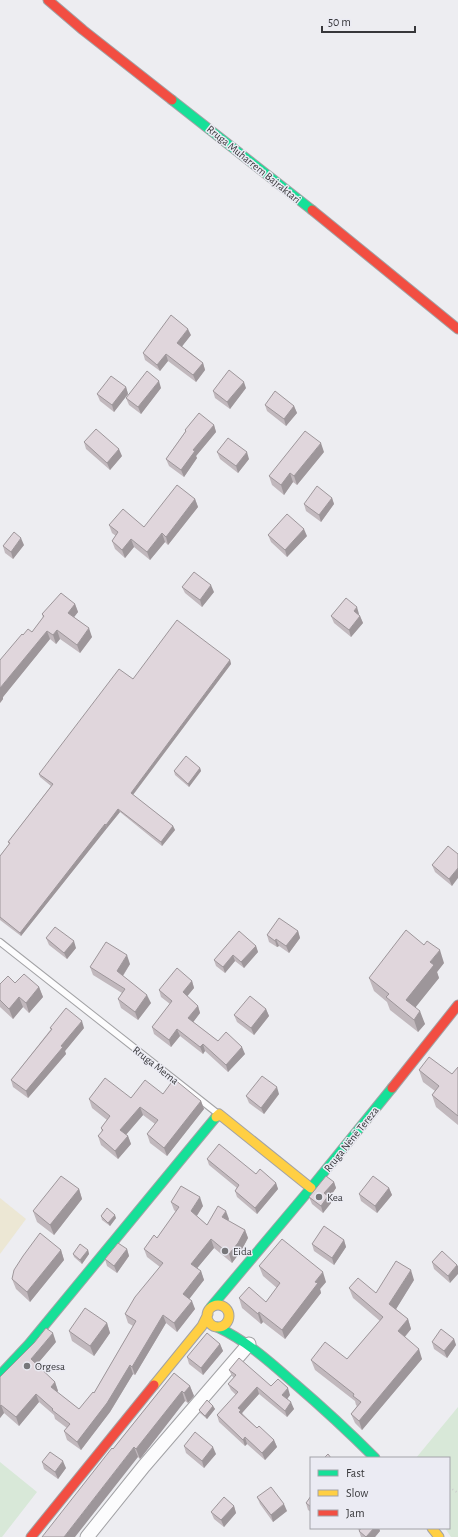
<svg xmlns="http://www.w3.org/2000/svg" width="458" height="1537" font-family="'Alegreya Sans',sans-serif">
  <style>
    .green { fill: #d8e8d8 }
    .sand { fill: #ece7d4 }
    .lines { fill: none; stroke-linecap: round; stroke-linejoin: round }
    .lane-casing { stroke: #a2a2a5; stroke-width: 8 }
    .street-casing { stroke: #a2a2a5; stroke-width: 15 }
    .fast-casing { stroke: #a2a2a5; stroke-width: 11 }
    .slow-casing { stroke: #a2a2a5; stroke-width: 11 }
    .jam-casing { stroke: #a2a2a5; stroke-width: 11 }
    .path { stroke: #cdcdce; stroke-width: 2; stroke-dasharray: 1 3; stroke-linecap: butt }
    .lane { stroke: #fcfcfd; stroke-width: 6 }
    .street { stroke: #fcfcfd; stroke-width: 13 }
    .fast { stroke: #16e098; stroke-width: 9 }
    .slow { stroke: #ffcf43; stroke-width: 9 }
    .jam { stroke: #f24e42; stroke-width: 9 }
    .wall { fill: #c1b8bd }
    .shaded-wall { fill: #9d969a }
    .building { fill: #e0d6dc; stroke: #9d969a }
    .poi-dot { fill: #77777a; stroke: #ebebf3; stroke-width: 1.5 }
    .labels { text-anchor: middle; stroke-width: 3; stroke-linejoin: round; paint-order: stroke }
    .street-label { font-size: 11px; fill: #37373a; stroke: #ebebf3 }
    .poi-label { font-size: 11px; fill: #37373a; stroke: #ebebf3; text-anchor: start }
  </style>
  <rect width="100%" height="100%" fill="#ededf1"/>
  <!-- green -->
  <path class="green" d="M458,1407V1537H451L445,1528H449V1458H416Z
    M0,1462L37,1492L2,1537H0Z"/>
  <!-- sand -->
  <path class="sand" d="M0,1198L26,1219L0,1254Z"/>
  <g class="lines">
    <!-- lane casing -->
    <g class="lane-casing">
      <path id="lane" d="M0,942L217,1113"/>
    </g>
    <!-- street casing -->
    <g class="street-casing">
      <path id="street" d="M87,1537L144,1466L249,1344"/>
    </g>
    <!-- fast casing -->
    <g class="fast-casing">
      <path id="fast" d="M172,100L312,210
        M211,1307L311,1188L392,1088
        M217,1327C247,1341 270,1362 294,1383C322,1407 349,1432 375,1458
        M0,1375L29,1344L216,1117"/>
    </g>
    <!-- slow casing -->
    <g class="slow-casing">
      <path id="slow" d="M216,1117L219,1114L311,1188
        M207 1316a11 11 0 1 1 22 0a11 11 0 1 1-22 0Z
        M154,1385L202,1326L208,1314
        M432,1528L439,1537"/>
    </g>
    <!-- jam casing -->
    <g class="jam-casing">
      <path id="jam" d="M48,0L83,30L172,100
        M312,210L458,329
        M392,1088L458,1005
        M31,1537L154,1385"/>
    </g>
    <!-- path -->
    <path class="path" d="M449,1487L458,1493"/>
    <!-- lane -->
    <use href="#lane" class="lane"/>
    <!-- street -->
    <use href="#street" class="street"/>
    <!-- fast -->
    <use href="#fast" class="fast"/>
    <!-- slow -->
    <use href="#slow" class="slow"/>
    <!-- jam -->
    <use href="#jam" class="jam"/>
  </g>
  <!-- wall -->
  <path class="wall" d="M191,335L182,346L203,363L205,370L196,382L168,361L160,371L145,360L143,353Z
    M126,387L128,394L114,412L100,401L97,394Z
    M161,388L141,414L129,405L126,398Z
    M246,388L230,409L215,398L213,391Z
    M265,405L294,406L297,413L286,426L267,411Z
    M214,425L216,432L196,456L197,458L184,477L169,466L166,459L185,432V430Z
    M84,442L122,456L110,470L86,449Z
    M217,452L249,459L238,473L220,459Z
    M324,452L297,485L293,482L284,495L272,485L269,476Z
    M332,498L334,504L321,522L306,511L304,504Z
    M195,499L198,507L168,545L165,542L150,560L134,547L125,558L115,549L112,541L116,536L112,533L109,525L144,527Z
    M268,535L307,536L287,557L271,542Z
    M24,545L13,559L5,553L3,546Z
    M182,587L214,592L202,607L185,593Z
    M75,604L78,612L74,617L92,637L80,653L60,639L56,644L50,639L3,697V699L0,703L23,635L32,632L43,618L42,614Z
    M359,614V615L360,616L363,623L351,637L334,623L331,616Z
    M230,660L231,664L133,795L173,826L175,830L162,846L120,812L107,828L21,936L0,920V856L9,844L8,842L51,786L40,777L39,774L133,679Z
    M200,768L201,771L189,787L175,775L174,771Z
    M458,854L452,886L435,872L432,865Z
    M298,931L300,938L289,953L279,946L277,947L269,942L267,935Z
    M46,938L76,948L67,959L49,945Z
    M256,946L258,952L244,968L235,961L225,973L216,966L214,960Z
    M444,963L437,972L439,978L415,1007L425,1024L418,1032L390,1010L387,1002L374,991L369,978Z
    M130,964L123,976L151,1003L138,1020L121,1008L118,999L122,993L93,975L90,967Z
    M192,981L194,988L187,996L198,1006L200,1013L193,1022L218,1041L245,1054L228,1072L205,1051L203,1054L180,1036L171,1047L154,1034L152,1027L170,1004L161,997L159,990Z
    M0,984L39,987L43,997L29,1013L23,1007L13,1019L0,1007Z
    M266,1009L269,1016L254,1035L237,1022L234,1015Z
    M50,1028H84L65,1051L66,1054L28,1098L13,1087L11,1080L51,1029Z
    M458,1067V1125L436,1107L432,1095L435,1091L423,1082L419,1070L452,1074Z
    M163,1094L201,1101L204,1109L167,1156L150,1143L147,1134L155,1124L143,1115L126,1135L128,1136L131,1144L118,1159L101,1145L98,1136L102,1132L101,1128L107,1120L92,1108L89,1099L131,1098Z
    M279,1094L264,1114L249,1103L246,1096Z
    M207,1159L256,1174L276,1183L278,1189L257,1214L237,1197L235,1191L237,1188L209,1165Z
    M334,1182L336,1188L329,1198L331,1203L323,1213L312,1204L309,1197Z
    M389,1188L392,1195L377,1213L361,1201L359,1194Z
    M79,1189L82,1199L54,1235L37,1222L33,1211Z
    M171,1202L203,1206L197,1216L207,1225L229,1219L228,1221L245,1230L248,1238L241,1251L232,1263L214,1248L197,1268L201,1271L204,1280L189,1298L195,1309L177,1332L166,1323L135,1375L133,1374L110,1412L81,1450L67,1440L64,1431L67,1428L55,1419L54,1415L39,1402L19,1426L4,1413L0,1418V1377L56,1342L36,1365L55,1382L58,1391L57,1392L79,1409L94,1393L133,1326L128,1323L125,1314L160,1267L147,1257L144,1249L157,1238L176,1212L174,1210Z
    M101,1216L116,1218L110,1226L102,1220Z
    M344,1240L346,1247L334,1265L314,1251L312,1244Z
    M127,1249L129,1256L117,1273L107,1266L105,1259Z
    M61,1250L64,1260L30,1302L16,1289L12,1279Z
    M88,1250L89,1254L82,1264L74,1257L73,1254Z
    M442,1251L450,1283L434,1269L432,1262Z
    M259,1266L326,1282L320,1289L321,1293L285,1339L263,1322L261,1324L242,1308L239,1298L266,1302L277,1288L263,1276Z
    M414,1280L396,1309L408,1319L411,1329L405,1337L422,1359L362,1430L355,1423L351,1414L357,1406L356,1405L355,1401L315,1370L311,1360L347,1359L380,1321L353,1298L349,1288L376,1293Z
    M107,1323L110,1333L94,1356L72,1341L69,1331Z
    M454,1339L456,1345L447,1358L434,1349L432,1342Z
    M220,1344L223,1351L203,1375L189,1364L187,1357Z
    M229,1370L290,1395L287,1399L294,1409L287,1417L259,1394L242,1413L257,1428L274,1440L277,1447L265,1460L247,1444L245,1446L219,1422L217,1415L236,1395L231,1390L228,1384L234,1378L232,1376Z
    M174,1373L190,1386L194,1396L188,1403L185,1401L140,1459L138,1457L113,1449Z
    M213,1406L215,1409L207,1419L200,1413L199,1410Z
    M184,1446L216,1454L204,1468L186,1453Z
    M42,1462L66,1468L58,1479L44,1469Z
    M311,1496V1512L308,1510L306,1503Z
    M257,1497L287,1511L273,1522L260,1504Z
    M234,1506L236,1513L224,1527L214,1519L211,1512Z
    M356,1528H379L380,1531L375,1537H361L359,1531V1530Z"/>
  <!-- shaded-wall -->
  <path class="shaded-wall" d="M188,329L191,335L180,349L177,343Z
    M166,354L168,361L160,371L157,365Z
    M203,363L205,370L196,382L193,375Z
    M159,381L161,388L141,414L138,407Z
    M244,382L246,388L230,409L227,402Z
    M126,387L128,394L114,412L112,405Z
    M294,406L297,413L286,426L284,419Z
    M214,425L216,432L196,456L197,458L184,477L181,470L193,450Z
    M321,443L324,452L297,485L294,476Z
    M119,449L122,456L110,470L107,463Z
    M247,452L249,459L238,473L236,466Z
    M290,473L293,482L284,495L281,485Z
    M332,498L334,504L321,522L319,515Z
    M195,499L198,507L168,545L166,537Z
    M304,529L307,536L287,557L285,550Z
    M162,533L165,542L150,560L147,552Z
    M21,538L24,545L13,559L11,552Z
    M131,539L134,547L125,558L122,550Z
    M211,585L214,592L202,607L200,600Z
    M75,604L78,612L71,621L68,613Z
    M357,607L359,614L356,618L354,611Z
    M360,616L363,623L351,637L349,630Z
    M89,628L92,637L80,653L77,645Z
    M57,630L60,639L56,644L53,635Z
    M47,631L50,639L3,697V699L0,703V688Z
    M230,660L231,664L132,796L131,793Z
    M200,768L201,771L189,787L188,784Z
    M118,809L120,812L107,828L106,825Z
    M105,824L107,828L21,936L20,933Z
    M173,826L175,830L162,846L161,842Z
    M458,868V878L452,886L449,879Z
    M298,931L300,938L289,953L286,946Z
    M276,939L279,946L277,947L275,941Z
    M74,941L76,948L67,959L64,953Z
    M256,946L258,952L244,968L241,962Z
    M440,950L444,963L437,972L439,978L411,1013L406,1000L430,962Z
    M127,955L130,964L120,980L117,971Z
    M233,955L235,961L225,973L223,967Z
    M192,981L194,988L185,999L183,992Z
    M39,987L43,997L29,1013L26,1003Z
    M147,995L151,1003L138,1020L135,1012Z
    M19,997L23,1007L13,1019L9,1009Z
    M198,1006L200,1013L191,1025L188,1018Z
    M266,1009L269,1016L254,1035L251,1028Z
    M420,1011L425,1024L418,1032L414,1020Z
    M82,1021L84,1028L65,1051L66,1054L28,1098L26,1091L61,1046Z
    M177,1029L180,1036L171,1047L169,1040Z
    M203,1044L205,1051L203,1054L200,1047Z
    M242,1047L245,1054L228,1072L226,1065Z
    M277,1087L279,1094L264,1114L261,1108Z
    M201,1101L204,1109L167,1156L164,1148Z
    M140,1107L143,1115L123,1138L120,1130Z
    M128,1136L131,1144L118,1159L115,1151Z
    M334,1182L336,1188L329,1198L331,1203L323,1213L321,1206L324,1193Z
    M276,1183L278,1189L257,1214L255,1208Z
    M389,1188L392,1195L377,1213L375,1206Z
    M79,1189L82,1199L54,1235L50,1225Z
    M200,1197L203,1206L194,1220L191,1211Z
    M226,1211L229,1219L225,1226L222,1217Z
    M115,1215L116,1218L110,1226L108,1223Z
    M245,1230L248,1238L241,1251L232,1263L229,1254Z
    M211,1239L214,1248L194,1272L191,1264Z
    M344,1240L346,1247L334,1265L332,1258Z
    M127,1249L129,1256L117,1273L114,1266Z
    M61,1250L64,1260L30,1302L27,1292Z
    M88,1250L89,1254L82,1264L80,1260Z
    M457,1265L458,1266V1274L450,1283L448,1276Z
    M411,1270L414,1280L393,1314L389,1304Z
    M201,1271L204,1280L187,1302L183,1294Z
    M323,1272L326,1282L320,1289L321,1293L285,1339L282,1330L315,1282Z
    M192,1301L195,1309L177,1332L174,1323Z
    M259,1312L263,1322L261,1324L258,1314Z
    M163,1315L166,1323L135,1375L132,1367Z
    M408,1319L411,1329L401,1341L398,1331Z
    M107,1323L110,1333L94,1356L90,1346Z
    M53,1333L56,1342L34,1368L31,1359Z
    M454,1339L456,1345L447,1358L444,1351Z
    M220,1344L223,1351L203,1375L201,1368Z
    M419,1349L422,1359L362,1430L359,1421Z
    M130,1365L133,1374L110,1412L81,1450L77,1442Z
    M55,1382L58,1391L54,1395L51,1387Z
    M190,1386L194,1396L188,1403L184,1393Z
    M257,1387L259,1394L242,1413L243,1417L242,1418L238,1408Z
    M288,1388L290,1395L285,1402L282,1395Z
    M182,1391L185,1401L140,1459L136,1449Z
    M36,1394L39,1402L19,1426L16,1417Z
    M291,1402L294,1409L287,1417L285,1411Z
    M1,1405L4,1413L0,1418V1406Z
    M213,1406L215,1409L207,1419L205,1416Z
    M245,1437L247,1444L245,1446L243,1440Z
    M274,1440L277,1447L265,1460L262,1453Z
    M134,1447L138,1457L75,1537H64Z
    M213,1447L216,1454L204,1468L202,1461Z
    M63,1461L66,1468L58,1479L55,1472Z
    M284,1504L287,1511L273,1522L271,1515Z
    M234,1506L236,1513L224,1527L221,1520Z
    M374,1528H379L380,1531L375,1537H366Z"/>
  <!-- building -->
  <path class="building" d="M171,315L188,329L177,343L203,363L193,375L166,354L157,365L143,353Z
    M229,370L244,382L227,402L213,391Z
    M147,371L159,381L138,407L126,398Z
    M111,376L126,387L112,405L97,394Z
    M275,391L294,406L284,419L265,405Z
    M199,413L214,425L193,450L195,451L181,470L166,459L186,431L185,430Z
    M96,429L119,449L107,463L84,442Z
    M305,431L321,443L294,476L290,473L281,485L269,476Z
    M228,438L247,452L236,466L217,452Z
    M177,485L195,499L166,537L162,533L147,552L131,539L122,550L112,541L118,532L109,525L123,509L144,527Z
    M317,486L332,498L319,515L304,504Z
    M287,514L304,529L285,550L268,535Z
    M14,532L21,538L11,552L3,546Z
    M194,572L211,585L200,600L182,587Z
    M61,593L75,604L68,613L89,628L77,645L57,630L53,635L47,631L0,688V660L22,634L23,635L28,629L32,632L44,616L42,614Z
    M346,598L357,607L354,611L360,616L349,630L331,616Z
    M177,620L230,660L131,793L173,826L161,842L118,809L106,825L105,824L20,933L0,917V856L10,843L8,842L53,784L39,774L119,669L133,679Z
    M186,756L200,768L188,784L174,771Z
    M448,846L458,854V868L449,879L432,865Z
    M279,918L298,931L286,946L276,939L275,941L267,935Z
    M55,927L74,941L64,953L46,938Z
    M406,930L424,945L427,941L440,950L430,962L434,965L406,1000L420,1011L414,1020L386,997L389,994L369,978Z
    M239,931L256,946L241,962L233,955L223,967L214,960Z
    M106,942L127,955L117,971L147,995L135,1012L118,999L125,989L90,967Z
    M177,968L192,981L183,992L198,1006L188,1018L218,1041L226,1032L242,1047L226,1065L203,1044L200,1047L177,1029L169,1040L152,1027L172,1001L159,990Z
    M24,974L39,987L26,1003L19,997L9,1009L0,1000V984L8,976L15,983Z
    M250,996L266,1009L251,1028L234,1015Z
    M66,1008L82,1021L61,1046L63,1047L26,1091L11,1080L52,1029L50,1028Z
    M429,1057L452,1074L458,1067V1116L432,1095L439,1086L419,1070Z
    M262,1076L277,1087L261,1108L246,1096Z
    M105,1078L131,1098L145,1080L163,1094L174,1079L201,1101L164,1148L147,1134L158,1120L140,1107L120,1130L128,1136L115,1151L98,1136L103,1130L101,1128L110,1116L89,1099Z
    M219,1144L256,1174L260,1169L276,1183L255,1208L235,1191L239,1185L207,1159Z
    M61,1176L79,1189L50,1225L33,1211Z
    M326,1176L334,1182L324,1193L328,1196L321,1206L309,1197Z
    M373,1176L389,1188L375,1206L359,1194Z
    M181,1186L200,1197L191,1211L207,1225L218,1206L226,1211L222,1217L245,1230L238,1243L229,1254L211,1239L191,1264L201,1271L183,1294L192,1301L174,1323L163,1315L132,1367L130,1365L107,1403L77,1442L64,1431L70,1424L52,1410L53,1409L36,1394L16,1417L1,1405L0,1406V1377L34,1343L46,1328L53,1333L31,1359L55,1382L51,1387L79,1409L93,1392L94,1393L136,1321L125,1314L135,1297L163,1263L144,1249L154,1235L157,1238L179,1207L171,1202Z
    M107,1208L115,1215L108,1223L101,1216Z
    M324,1226L344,1240L332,1258L312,1244Z
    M40,1233L61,1250L27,1292L12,1279L14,1270L23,1256Z
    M282,1239L323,1272L315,1282L318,1283L282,1330L259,1312L258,1314L239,1298L249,1287L266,1302L280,1283L259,1266Z
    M118,1243L127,1249L114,1266L105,1259Z
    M80,1244L88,1250L80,1260L73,1254Z
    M442,1251L457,1265L448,1276L432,1262Z
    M396,1261L411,1270L389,1304L408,1319L398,1331L419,1349L359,1421L351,1414L361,1402L353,1396L354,1394L311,1360L325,1342L347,1359L383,1317L349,1288L358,1278L376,1293Z
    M85,1308L107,1323L90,1346L69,1331Z
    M441,1329L454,1339L444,1351L432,1342Z
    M207,1333L220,1344L201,1368L187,1357Z
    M239,1358L271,1386L278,1379L288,1388L282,1395L291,1402L285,1411L257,1387L238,1408L241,1410L239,1412L257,1428L259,1426L274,1440L262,1453L245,1437L243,1440L217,1415L238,1392L228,1384L236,1375L229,1370Z
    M174,1373L190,1386L184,1393L182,1391L136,1449L134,1447L64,1537H42L112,1448L113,1449Z
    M207,1400L213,1406L205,1416L199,1410Z
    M195,1432L213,1447L202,1461L184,1446Z
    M50,1452L63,1461L55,1472L42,1462Z
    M328,1454L331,1458H324Z
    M271,1487L284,1504L271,1515L257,1497Z
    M311,1496V1507L306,1503Z
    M224,1497L234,1506L221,1520L211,1512Z
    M361,1528H374L366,1537L359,1531Z"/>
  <!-- markers -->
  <g class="poi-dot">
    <circle cx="319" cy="1197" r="4"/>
    <circle cx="225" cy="1251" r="4"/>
    <circle cx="27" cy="1366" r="4"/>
  </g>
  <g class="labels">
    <!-- street labels -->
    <g class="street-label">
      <text transform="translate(254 164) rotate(39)" y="4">Rruga Muharrem Bajraktari</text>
      <text transform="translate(156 1065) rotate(38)" y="4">Rruga Mema</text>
      <text transform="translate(351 1139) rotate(-51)" y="4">Rruga Nënë Tereza</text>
    </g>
    <!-- poi labels -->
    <g class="poi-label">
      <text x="327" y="1201">Kea</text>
      <text x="233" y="1255">Eida</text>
      <text x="35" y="1370">Orgesa</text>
    </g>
  </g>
  <!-- legend -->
  <rect x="310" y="1457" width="140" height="72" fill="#ebebf3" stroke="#a3a3a9"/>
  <rect x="318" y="1470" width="20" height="6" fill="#16e098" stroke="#a3a3a9"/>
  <text x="346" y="1477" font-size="12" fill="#37373a">Fast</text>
  <rect x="318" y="1490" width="20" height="6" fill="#ffcf43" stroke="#a3a3a9"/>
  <text x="346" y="1497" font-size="12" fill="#37373a">Slow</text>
  <rect x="318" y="1510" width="20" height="6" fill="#f24e42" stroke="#a3a3a9"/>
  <text x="346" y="1517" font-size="12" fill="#37373a">Jam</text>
  <!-- scale -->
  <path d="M322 26v6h93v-6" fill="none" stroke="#37373a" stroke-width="2"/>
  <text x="328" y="26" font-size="12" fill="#37373a" stroke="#ebebf3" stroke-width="3" paint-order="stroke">50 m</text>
</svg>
